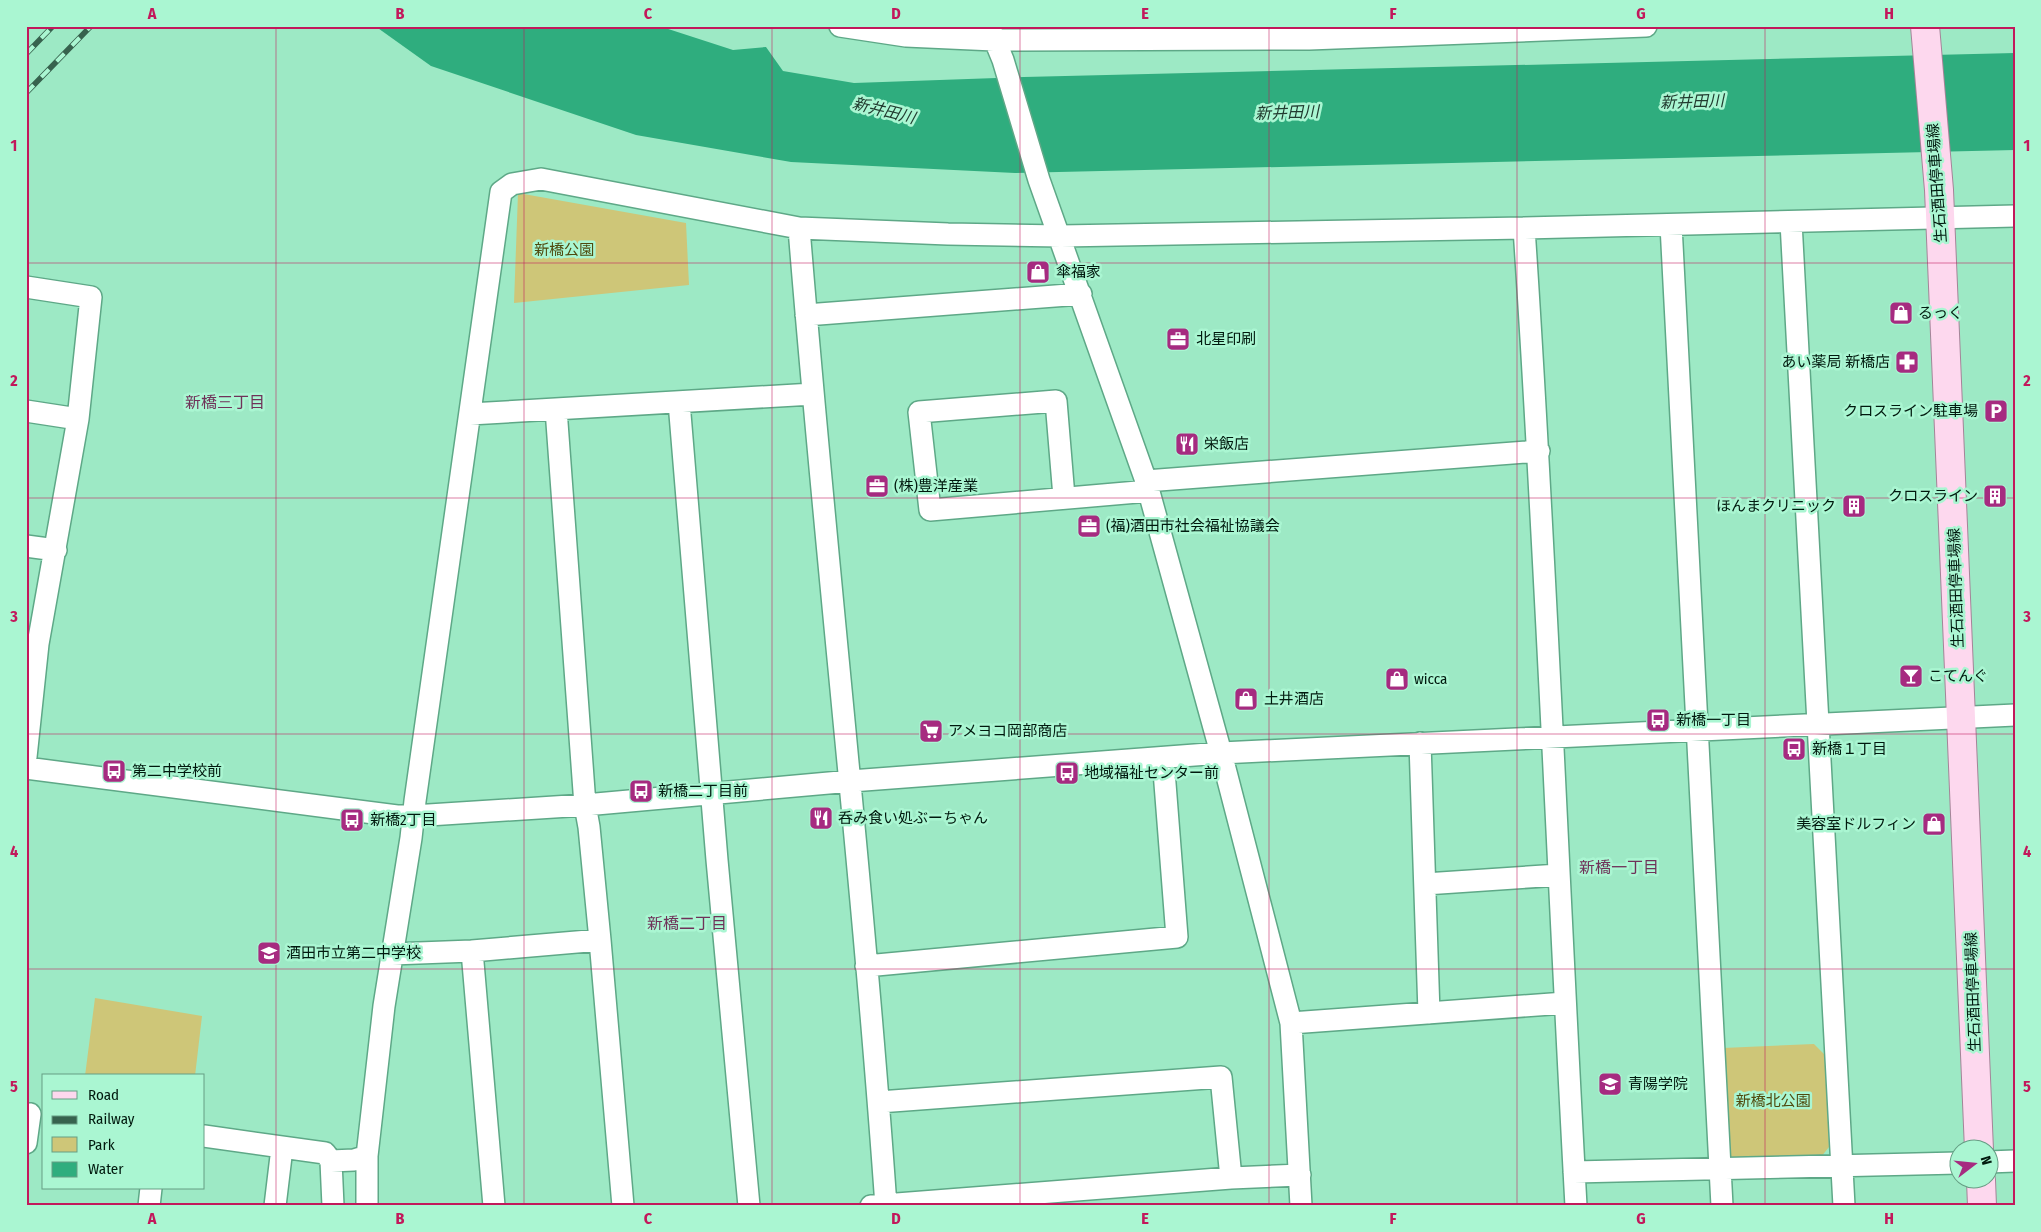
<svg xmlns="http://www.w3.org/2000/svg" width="2041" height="1232" font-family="'Fira Sans Condensed','Noto Sans JP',sans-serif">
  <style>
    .green { fill: #cec678 }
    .water { fill: #2fad7e }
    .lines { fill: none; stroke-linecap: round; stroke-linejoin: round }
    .minor-casing { stroke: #5ea887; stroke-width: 24 }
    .major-casing { stroke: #a48498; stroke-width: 30 }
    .minor { stroke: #fff; stroke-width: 21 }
    .major { stroke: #fdd8ee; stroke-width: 28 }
    .rail-casing { stroke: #37624e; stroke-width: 5.5 }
    .rail { stroke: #aaf6d2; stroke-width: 4; stroke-dasharray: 11; stroke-linecap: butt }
    .grid { fill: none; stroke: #c2185b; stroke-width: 1; stroke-opacity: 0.55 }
    .labels { text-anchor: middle; stroke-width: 5; stroke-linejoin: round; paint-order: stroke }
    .street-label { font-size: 15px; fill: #00190e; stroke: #aaf6d2 }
    .park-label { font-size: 15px; fill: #504a0f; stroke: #aaf6d2 }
    .poi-label { font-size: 15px; fill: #00190e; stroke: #aaf6d2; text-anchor: start }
    .water-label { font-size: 16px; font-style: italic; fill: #223c30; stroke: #aaf6d2 }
    .neighbourhood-label { font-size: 16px; fill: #6f3259; stroke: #aaf6d2 }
    .neatline { fill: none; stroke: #c2185b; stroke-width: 2 }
    .grid-label { font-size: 16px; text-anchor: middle; font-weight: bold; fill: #c2185b }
  </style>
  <rect width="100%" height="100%" fill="#9de9c5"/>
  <!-- green -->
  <path class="green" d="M518,193L686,223L689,285L514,303Z
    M95,998L202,1016L195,1076H85Z
    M1814,1044L1825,1055L1829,1147L1821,1157L1728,1160L1723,1048Z"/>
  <!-- water -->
  <path class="water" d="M375,26H659L733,50L766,47L783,71L854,83L1024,77L2015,53V150L1015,173L791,162L636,135L431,66Z"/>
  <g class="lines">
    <!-- minor casing -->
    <g class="minor-casing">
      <path id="minor" d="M840,26L906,36L994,40L1309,39L1646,26
        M989,26L1003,60L1039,180L1146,481L1221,753L1291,1023L1301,1206
        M1791,222L1844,1206
        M1671,225L1722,1206
        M799,228C825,554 863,879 886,1206
        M1524,228C1546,554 1558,880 1576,1206
        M26,287L91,297L78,419L38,644L26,757
        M806,315L1081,294
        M679,402L717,860L749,1206
        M556,409L585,805L589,827L600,940L623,1206
        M26,411L78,419
        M470,414L813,394
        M1146,481L1539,451
        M1064,497L1056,401L919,412L930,510L1149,491
        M26,546L56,550
        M1420,743L1429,1013
        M26,768L397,816H413L585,805L851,781L1221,753L2015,715
        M1425,884L1559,875
        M472,951L494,1206
        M392,954L472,951L600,940
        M866,966L1177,937L1163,758
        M1291,1023L1565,1003
        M879,1102L1221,1077L1231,1178
        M204,1136L325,1153L331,1161L333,1206
        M26,1143L30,1114
        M331,1161L354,1160L367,1156
        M1988,1162L2015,1161
        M1574,1172L1958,1163
        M149,1206L151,1188
        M275,1206L282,1148
        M367,1206V1156L384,1006L411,838L415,801L501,192L512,184L541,179L799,228L948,234L1061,236L1524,228L2015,216
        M871,1206L1231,1178L1300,1175"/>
    </g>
    <!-- major casing -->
    <g class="major-casing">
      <path id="major" d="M1925,26L1939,190L1979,1150
        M1981,1180L1982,1206"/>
    </g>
    <!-- minor -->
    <use href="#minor" class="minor"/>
    <!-- major -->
    <use href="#major" class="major"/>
    <!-- rail casing -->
    <g class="rail-casing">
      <path id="rail" d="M26,54L53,26
        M26,93L91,26"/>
    </g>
    <!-- rail -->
    <use href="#rail" class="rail"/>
  </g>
  <!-- grid -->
  <path class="grid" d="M276,26V1206M524,26V1206M772,26V1206M1020,26V1206M1269,26V1206M1517,26V1206M1765,26V1206M26,263H2015M26,498H2015M26,734H2015M26,969H2015"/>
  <!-- icons -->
  <defs>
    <g id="shop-square" transform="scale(1.25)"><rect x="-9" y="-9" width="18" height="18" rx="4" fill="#a62b80" stroke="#aaf6d2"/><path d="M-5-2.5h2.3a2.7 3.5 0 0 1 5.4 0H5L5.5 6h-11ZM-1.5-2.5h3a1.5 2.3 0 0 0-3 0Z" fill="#fff"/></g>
    <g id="office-square" transform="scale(1.25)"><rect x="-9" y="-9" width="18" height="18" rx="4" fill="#a62b80" stroke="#aaf6d2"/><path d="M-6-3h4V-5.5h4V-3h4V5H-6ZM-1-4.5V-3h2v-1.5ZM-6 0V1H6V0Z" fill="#fff"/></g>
    <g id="pharmacy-square" transform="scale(1.25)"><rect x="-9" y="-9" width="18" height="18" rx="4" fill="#a62b80" stroke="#aaf6d2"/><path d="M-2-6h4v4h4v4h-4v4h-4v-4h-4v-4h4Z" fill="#fff"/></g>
    <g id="parking-square" transform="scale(1.25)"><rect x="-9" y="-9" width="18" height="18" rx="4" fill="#a62b80" stroke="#aaf6d2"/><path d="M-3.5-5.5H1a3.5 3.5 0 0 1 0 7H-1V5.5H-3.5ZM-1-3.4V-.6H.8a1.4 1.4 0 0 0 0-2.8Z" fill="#fff"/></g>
    <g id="restaurant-square" transform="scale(1.25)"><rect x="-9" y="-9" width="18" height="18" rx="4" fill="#a62b80" stroke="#aaf6d2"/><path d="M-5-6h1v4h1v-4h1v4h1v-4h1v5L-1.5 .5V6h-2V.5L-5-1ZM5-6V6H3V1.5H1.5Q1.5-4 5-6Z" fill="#fff"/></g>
    <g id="building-square" transform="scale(1.25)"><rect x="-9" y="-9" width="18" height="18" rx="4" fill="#a62b80" stroke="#aaf6d2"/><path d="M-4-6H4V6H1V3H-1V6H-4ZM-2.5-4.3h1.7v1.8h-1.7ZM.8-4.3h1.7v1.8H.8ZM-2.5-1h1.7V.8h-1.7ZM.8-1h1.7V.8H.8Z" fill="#fff"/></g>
    <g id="bar-square" transform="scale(1.25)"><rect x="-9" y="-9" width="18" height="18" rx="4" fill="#a62b80" stroke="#aaf6d2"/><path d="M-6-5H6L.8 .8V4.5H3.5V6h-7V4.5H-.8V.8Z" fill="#fff"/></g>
    <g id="bus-square" transform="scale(1.25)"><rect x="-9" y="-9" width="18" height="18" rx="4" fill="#a62b80" stroke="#aaf6d2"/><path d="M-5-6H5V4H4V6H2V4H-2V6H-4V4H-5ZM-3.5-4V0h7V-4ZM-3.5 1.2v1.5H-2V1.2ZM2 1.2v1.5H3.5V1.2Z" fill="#fff"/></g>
    <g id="supermarket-square" transform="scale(1.25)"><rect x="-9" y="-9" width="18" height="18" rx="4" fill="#a62b80" stroke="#aaf6d2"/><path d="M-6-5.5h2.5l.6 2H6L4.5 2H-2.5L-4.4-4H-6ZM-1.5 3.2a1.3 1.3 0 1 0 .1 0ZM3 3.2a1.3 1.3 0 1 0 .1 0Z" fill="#fff"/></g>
    <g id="school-square" transform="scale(1.25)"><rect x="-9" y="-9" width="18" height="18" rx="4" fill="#a62b80" stroke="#aaf6d2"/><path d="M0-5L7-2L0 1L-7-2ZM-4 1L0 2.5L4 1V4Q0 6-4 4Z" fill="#fff"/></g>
  </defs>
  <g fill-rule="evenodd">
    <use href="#shop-square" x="1038" y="272"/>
    <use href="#shop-square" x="1901" y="313"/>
    <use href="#office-square" x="1178" y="339"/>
    <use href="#pharmacy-square" x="1907" y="362"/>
    <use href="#parking-square" x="1996" y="411"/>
    <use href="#restaurant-square" x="1187" y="444"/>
    <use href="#office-square" x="877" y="486"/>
    <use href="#building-square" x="1995" y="496"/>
    <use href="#building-square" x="1854" y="506"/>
    <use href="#office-square" x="1089" y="526"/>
    <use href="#bar-square" x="1911" y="676"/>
    <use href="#shop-square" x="1397" y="679"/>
    <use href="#shop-square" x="1246" y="699"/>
    <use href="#bus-square" x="1658" y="720"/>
    <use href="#supermarket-square" x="931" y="731"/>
    <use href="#bus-square" x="1794" y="749"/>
    <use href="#bus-square" x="114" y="771"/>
    <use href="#bus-square" x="1067" y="773"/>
    <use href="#bus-square" x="641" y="791"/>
    <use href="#restaurant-square" x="821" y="818"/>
    <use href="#bus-square" x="352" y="820"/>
    <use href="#shop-square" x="1934" y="824"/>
    <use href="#school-square" x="269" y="953"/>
    <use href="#school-square" x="1610" y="1084"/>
  </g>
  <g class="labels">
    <!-- street labels -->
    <g class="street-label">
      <text transform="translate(1937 183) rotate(-94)" y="5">生石酒田停車場線</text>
      <text transform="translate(1956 588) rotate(-92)" y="5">生石酒田停車場線</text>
      <text transform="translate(1973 992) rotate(-92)" y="5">生石酒田停車場線</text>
    </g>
    <!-- park labels -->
    <g class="park-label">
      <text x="564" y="255">新橋公園</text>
      <text x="1773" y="1106">新橋北公園</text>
    </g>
    <!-- poi labels -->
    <g class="poi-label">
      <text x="1056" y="277">傘福家</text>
      <text x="1918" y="318">るっく</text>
      <text x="1196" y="344">北星印刷</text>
      <text x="1890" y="367" text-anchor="end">あい薬局 新橋店</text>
      <text x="1978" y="416" text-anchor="end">クロスライン駐車場</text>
      <text x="1204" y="449">栄飯店</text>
      <text x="894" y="491">(株)豊洋産業</text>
      <text x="1978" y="501" text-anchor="end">クロスライン</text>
      <text x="1836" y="511" text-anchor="end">ほんまクリニック</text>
      <text x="1106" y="531">(福)酒田市社会福祉協議会</text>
      <text x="1928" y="681">こてんぐ</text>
      <text x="1414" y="684">wicca</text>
      <text x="1264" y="704">土井酒店</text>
      <text x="1676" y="725">新橋一丁目</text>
      <text x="948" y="736">アメヨコ岡部商店</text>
      <text x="1812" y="754">新橋１丁目</text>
      <text x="132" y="776">第二中学校前</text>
      <text x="1084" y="778">地域福祉センター前</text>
      <text x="658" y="796">新橋二丁目前</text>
      <text x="838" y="823">呑み食い処ぶーちゃん</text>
      <text x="370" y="825">新橋2丁目</text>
      <text x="1916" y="829" text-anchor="end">美容室ドルフィン</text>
      <text x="286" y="958">酒田市立第二中学校</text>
      <text x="1628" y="1089">青陽学院</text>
    </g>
    <!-- water labels -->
    <g class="water-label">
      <text transform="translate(1692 101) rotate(-2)" y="6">新井田川</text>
      <text transform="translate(884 110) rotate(14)" y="6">新井田川</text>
      <text transform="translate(1287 112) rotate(-2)" y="6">新井田川</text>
    </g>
    <!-- neighbourhood labels -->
    <g class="neighbourhood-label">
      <text x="225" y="408">新橋三丁目</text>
      <text x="1619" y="873">新橋一丁目</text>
      <text x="687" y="929">新橋二丁目</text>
    </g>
  </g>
  <!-- border -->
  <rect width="2041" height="1232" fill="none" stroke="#aaf6d2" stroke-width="55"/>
  <!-- legend -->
  <rect x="42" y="1074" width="162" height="115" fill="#aaf6d2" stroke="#669e84"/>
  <rect x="52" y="1091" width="25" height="8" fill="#fdd8ee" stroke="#669e84"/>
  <text x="88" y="1100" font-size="15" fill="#00190e">Road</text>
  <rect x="52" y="1116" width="25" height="8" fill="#37624e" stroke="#669e84"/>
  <text x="88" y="1124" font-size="15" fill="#00190e">Railway</text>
  <rect x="52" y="1137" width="25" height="15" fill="#cec678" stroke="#669e84"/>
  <text x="88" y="1150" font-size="15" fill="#00190e">Park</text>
  <rect x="52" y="1162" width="25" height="15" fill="#2fad7e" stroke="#669e84"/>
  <text x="88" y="1174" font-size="15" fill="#00190e">Water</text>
  <!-- north arrow -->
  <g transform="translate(1974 1164) rotate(74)"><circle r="24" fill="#aaf6d2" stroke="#669e84"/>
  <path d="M0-4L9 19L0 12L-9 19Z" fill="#a62b80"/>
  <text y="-8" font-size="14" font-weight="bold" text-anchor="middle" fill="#00190e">N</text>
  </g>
  <rect x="28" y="28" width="1986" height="1176" class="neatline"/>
  <g class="grid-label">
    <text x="152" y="19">A</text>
    <text x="400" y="19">B</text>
    <text x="648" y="19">C</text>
    <text x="896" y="19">D</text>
    <text x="1145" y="19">E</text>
    <text x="1393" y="19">F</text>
    <text x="1641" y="19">G</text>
    <text x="1889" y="19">H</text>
    <text x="14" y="151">1</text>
    <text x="2027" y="151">1</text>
    <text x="14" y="386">2</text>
    <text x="2027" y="386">2</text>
    <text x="14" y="622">3</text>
    <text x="2027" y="622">3</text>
    <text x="14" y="857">4</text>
    <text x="2027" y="857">4</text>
    <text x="14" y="1092">5</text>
    <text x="2027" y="1092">5</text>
    <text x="152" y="1224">A</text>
    <text x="400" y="1224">B</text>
    <text x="648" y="1224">C</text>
    <text x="896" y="1224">D</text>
    <text x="1145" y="1224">E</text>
    <text x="1393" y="1224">F</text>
    <text x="1641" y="1224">G</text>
    <text x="1889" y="1224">H</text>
  </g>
</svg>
